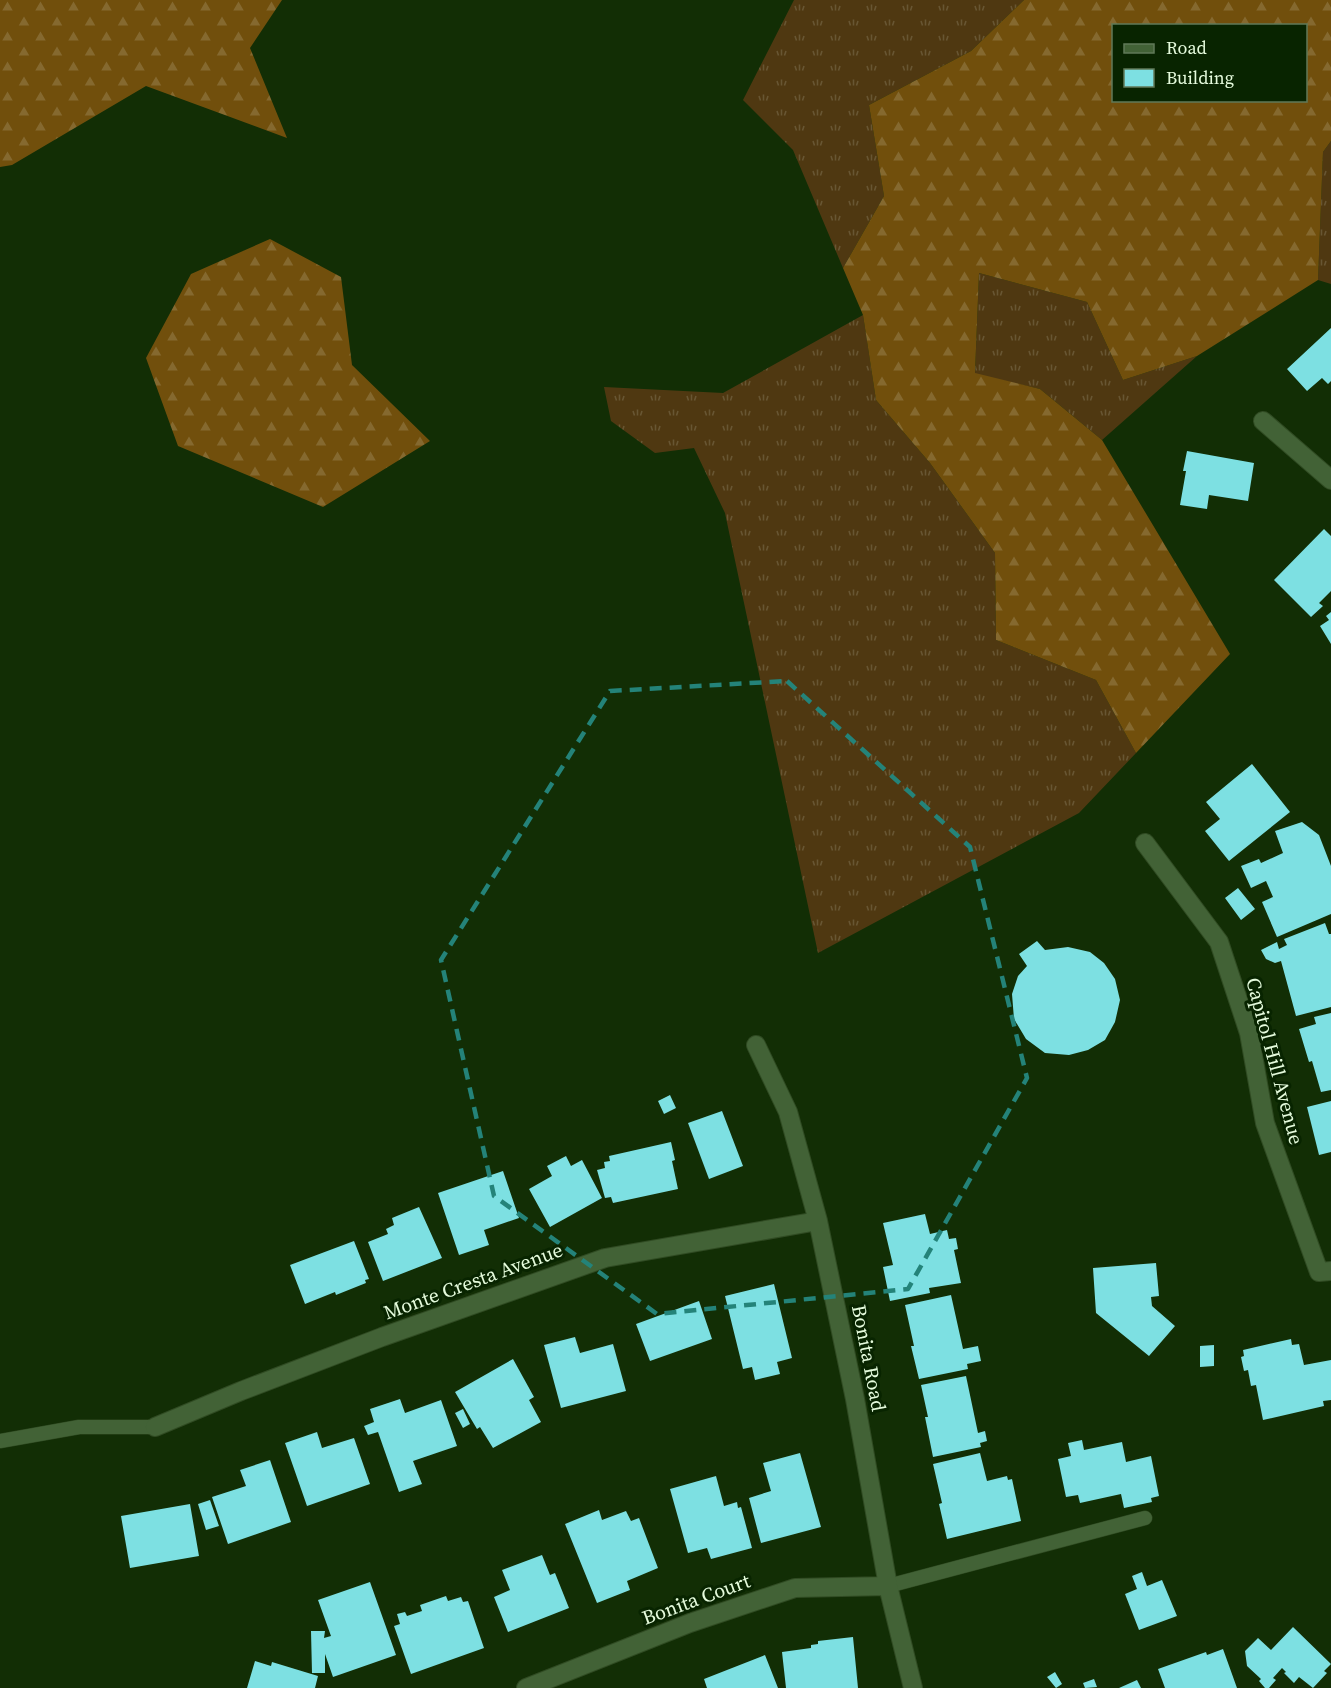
<svg xmlns="http://www.w3.org/2000/svg" width="1331" height="1688" font-family="'Source Serif 4',serif">
  <style>
    .grass { fill: url(#grass-tufts) }
    .forest { fill: url(#forest-firs); fill-rule: evenodd }
    .building { fill: #7de0e2 }
    .lines { fill: none; stroke-linecap: round; stroke-linejoin: round }
    .lane-casing { stroke: #304b23; stroke-width: 15 }
    .street-casing { stroke: #304b23; stroke-width: 20 }
    .lane { stroke: #426236; stroke-width: 14 }
    .street { stroke: #426236; stroke-width: 18 }
    .marked { fill: none; stroke: #248379; stroke-width: 4.5; stroke-dasharray: 12 8; stroke-linejoin: round }
    .labels { text-anchor: middle; stroke-width: 6; stroke-linejoin: round; paint-order: stroke }
    .street-label { font-size: 20px; fill: #e5fbdc; stroke: #082400 }
  </style>
  <defs>
    <pattern id="grass-tufts" width="24" height="20" patternUnits="userSpaceOnUse" patternTransform="scale(1.5)"><rect width="24" height="20" fill="#4f3811"/><path d="M3 7l-1-3M5 7V3M7 7l1-3M15 17l-1-3M17 17v-4M19 17l1-3" fill="none" stroke="#685633"/></pattern>
    <pattern id="forest-firs" width="22" height="20" patternUnits="userSpaceOnUse" patternTransform="scale(1.5)"><rect width="22" height="20" fill="#714f0c"/><path d="M5 1l3.5 6h-7zM16 11l3.5 6h-7z" fill="#85692f"/></pattern>
  </defs>
  <rect width="100%" height="100%" fill="#122e05"/>
  <!-- grass -->
  <path class="grass" d="M794,0H1024L971,51L869,105L884,196L843,268L793,150L743,100Z
    M1331,141V284L1318,280L1323,152Z
    M979,273L1087,302L1123,380L1197,356L1102,440L1040,389L975,374Z
    M863,315L876,400L930,463L995,553L996,640L1096,680L1136,753L1079,813L818,953L725,513L694,448L655,453L611,421L604,387L723,393Z"/>
  <!-- forest -->
  <path class="forest" d="M0,0H282L250,48L287,138L146,86L12,165L0,167Z
    M1024,0H1331V141L1323,152L1318,280L1197,356L1123,380L1087,302L979,273L975,373L1040,389L1102,440L1230,654L1136,753L1096,680L996,640L995,553L930,463L876,400L863,315L843,268L884,196L869,105L971,51ZM1114,26H1306V100H1114Z
    M270,239L341,277L352,365L430,441L323,507L178,446L146,358L191,274Z"/>
  <!-- building -->
  <path class="building" d="M1331,328V381L1328,384L1322,378L1307,391L1287,369Z
    M1187,451L1254,463L1248,501L1209,495L1207,509L1180,505L1186,471H1183Z
    M1324,529L1331,536V591L1319,603L1323,606L1311,617L1274,580Z
    M1331,612V644L1320,626L1329,620L1326,616Z
    M1252,764L1290,812L1229,861L1205,831L1220,819L1206,802Z
    M1302,822L1319,835L1331,866V914L1277,937L1262,902L1273,897L1266,881L1251,888L1241,866L1259,859L1261,863L1283,853L1275,831Z
    M1238,888L1255,909L1241,920L1225,898Z
    M1325,923L1329,934H1331V1007L1296,1016L1281,961L1275,963L1266,959L1261,950L1277,942L1279,949L1287,945L1284,939Z
    M1037,941L1045,950L1068,947L1090,952L1104,963L1115,979L1120,1000L1115,1022L1105,1040L1088,1050L1069,1055L1045,1053L1026,1039L1014,1019L1012,994L1018,976L1027,966L1019,954Z
    M1331,1013V1090L1321,1092L1312,1061L1309,1062L1299,1029L1316,1024L1314,1017Z
    M670,1095L676,1108L664,1114L658,1101Z
    M1331,1101V1152L1319,1155L1307,1107Z
    M722,1111L743,1166L709,1179L688,1123Z
    M671,1142L675,1160L672,1161L678,1189L613,1203L611,1197L605,1198L597,1170L605,1168L604,1162L610,1161L609,1156Z
    M566,1156L571,1166L582,1160L602,1198L550,1227L529,1189L552,1176L547,1166Z
    M503,1171L519,1218L484,1230L489,1245L459,1255L438,1193Z
    M419,1207L442,1258L383,1281L368,1242L388,1234L386,1229L394,1225L392,1218Z
    M925,1214L930,1234L947,1230L949,1239L956,1238L958,1249L954,1250L961,1283L929,1288L930,1293L890,1301L883,1267L893,1265L883,1223Z
    M354,1241L369,1279L365,1280L366,1283L336,1295L335,1292L305,1304L290,1265Z
    M1156,1263L1159,1296L1151,1297L1152,1306L1175,1326L1149,1356L1096,1313L1093,1268Z
    M774,1284L792,1358L777,1362L780,1374L755,1380L752,1367L743,1369L725,1296Z
    M951,1295L963,1349L978,1346L981,1361L967,1364L968,1369L919,1379L911,1346H914L905,1305Z
    M699,1301L712,1339L650,1361L636,1324Z
    M575,1337L580,1353L613,1344L626,1391L561,1408L544,1345Z
    M1291,1339L1292,1345L1299,1344L1304,1365L1331,1360V1400L1323,1401L1324,1406L1263,1420L1256,1385L1251,1386L1248,1370L1244,1371L1241,1357L1244,1356L1243,1350Z
    M1214,1345V1366L1200,1367V1346Z
    M513,1359L534,1397L529,1400L541,1422L493,1448L480,1427L477,1429L455,1392Z
    M966,1376L978,1433L985,1431L987,1441L980,1443L981,1447L933,1457L925,1417H928L921,1385Z
    M400,1399L405,1413L441,1400L457,1446L413,1461L422,1484L399,1492L378,1432L368,1435L364,1426L374,1422L370,1409Z
    M463,1409L470,1424L463,1428L455,1413Z
    M317,1432L322,1448L354,1438L370,1484L307,1506L285,1443Z
    M1082,1440L1084,1450L1122,1442L1126,1462L1151,1456L1159,1496L1151,1498L1152,1502L1124,1508L1121,1494L1080,1503L1078,1495L1066,1497L1058,1459L1071,1456L1068,1443Z
    M800,1453L821,1527L761,1543L749,1498L771,1491L763,1463Z
    M980,1453L987,1481L1007,1476L1008,1480L1012,1479L1021,1521L947,1539L939,1504L942,1503L933,1464Z
    M270,1460L291,1522L228,1544L212,1497L246,1486L240,1470Z
    M716,1476L724,1506L737,1502L738,1508L741,1507L752,1548L711,1559L707,1548L688,1553L670,1489Z
    M210,1500L219,1526L206,1530L198,1504Z
    M190,1504L199,1556L130,1568L121,1516Z
    M599,1510L602,1520L626,1511L631,1521L639,1518L658,1568L627,1581L630,1590L597,1603L565,1524Z
    M542,1555L550,1575L555,1573L569,1608L508,1632L494,1597L510,1590L502,1570Z
    M1142,1572L1147,1586L1162,1580L1177,1616L1139,1630L1125,1594L1137,1589L1132,1576Z
    M370,1582L396,1655L333,1677L325,1654V1673H312L311,1631H325L324,1638L331,1636L318,1600Z
    M446,1596L448,1601L461,1597L463,1602L468,1601L484,1648L411,1674L394,1626L400,1624L397,1614L405,1612L407,1616L422,1611L420,1605Z
    M1293,1627L1331,1664L1324,1671L1327,1673L1313,1688L1299,1677L1294,1683L1284,1673L1286,1672L1282,1668L1273,1678L1276,1680L1269,1688H1265L1259,1681L1261,1679L1247,1666L1245,1651L1258,1638L1271,1650Z
    M853,1637L858,1688H786L782,1652L811,1648V1645L818,1644V1641Z
    M1223,1649L1237,1688H1165L1158,1669L1206,1652L1207,1655Z
    M765,1655L778,1688H707L704,1679Z
    M255,1661L271,1666L272,1662L318,1676L315,1688H247Z
    M1055,1672L1062,1684L1056,1688L1047,1677Z
    M1094,1679L1097,1687L1085,1688L1083,1683Z
    M1137,1680L1141,1688H1119Z"/>
  <g class="lines">
    <!-- lane casing -->
    <g class="lane-casing">
      <path id="lane" d="M0,1441L79,1427H155
        M888,1586L1145,1518"/>
    </g>
    <!-- street casing -->
    <g class="street-casing">
      <path id="street" d="M1263,421L1331,480
        M1145,843L1219,942L1249,1033L1265,1123L1319,1272L1331,1271
        M756,1045L788,1112L818,1221L855,1399L888,1586L913,1688
        M155,1427L241,1391L382,1337L605,1258L818,1221
        M526,1688L690,1623L795,1588L888,1586"/>
    </g>
    <!-- lane -->
    <use href="#lane" class="lane"/>
    <!-- street -->
    <use href="#street" class="street"/>
  </g>
  <!-- marked area -->
  <path class="marked" d="M787,681L970,847L1027,1078L908,1289L657,1314L494,1196L441,960L610,691Z"/>
  <g class="labels">
    <!-- street labels -->
    <g class="street-label">
      <text transform="translate(1275 1061) rotate(75)" y="7">Capitol Hill Avenue</text>
      <text transform="translate(473 1281) rotate(-20)" y="7">Monte Cresta Avenue</text>
      <text transform="translate(869 1358) rotate(79)" y="7">Bonita Road</text>
      <text transform="translate(696 1599) rotate(-20)" y="7">Bonita Court</text>
    </g>
  </g>
  <!-- legend -->
  <rect x="1112" y="24" width="195" height="78" fill="#082400" stroke="#607a58" stroke-width="1.5"/>
  <rect x="1124" y="44" width="30" height="9" fill="#426236" stroke="#607a58" stroke-width="1.5"/>
  <text x="1166" y="54" font-size="18" fill="#e5fbdc">Road</text>
  <rect x="1124" y="69" width="30" height="18" fill="#7de0e2" stroke="#607a58" stroke-width="1.5"/>
  <text x="1166" y="84" font-size="18" fill="#e5fbdc">Building</text>
</svg>
